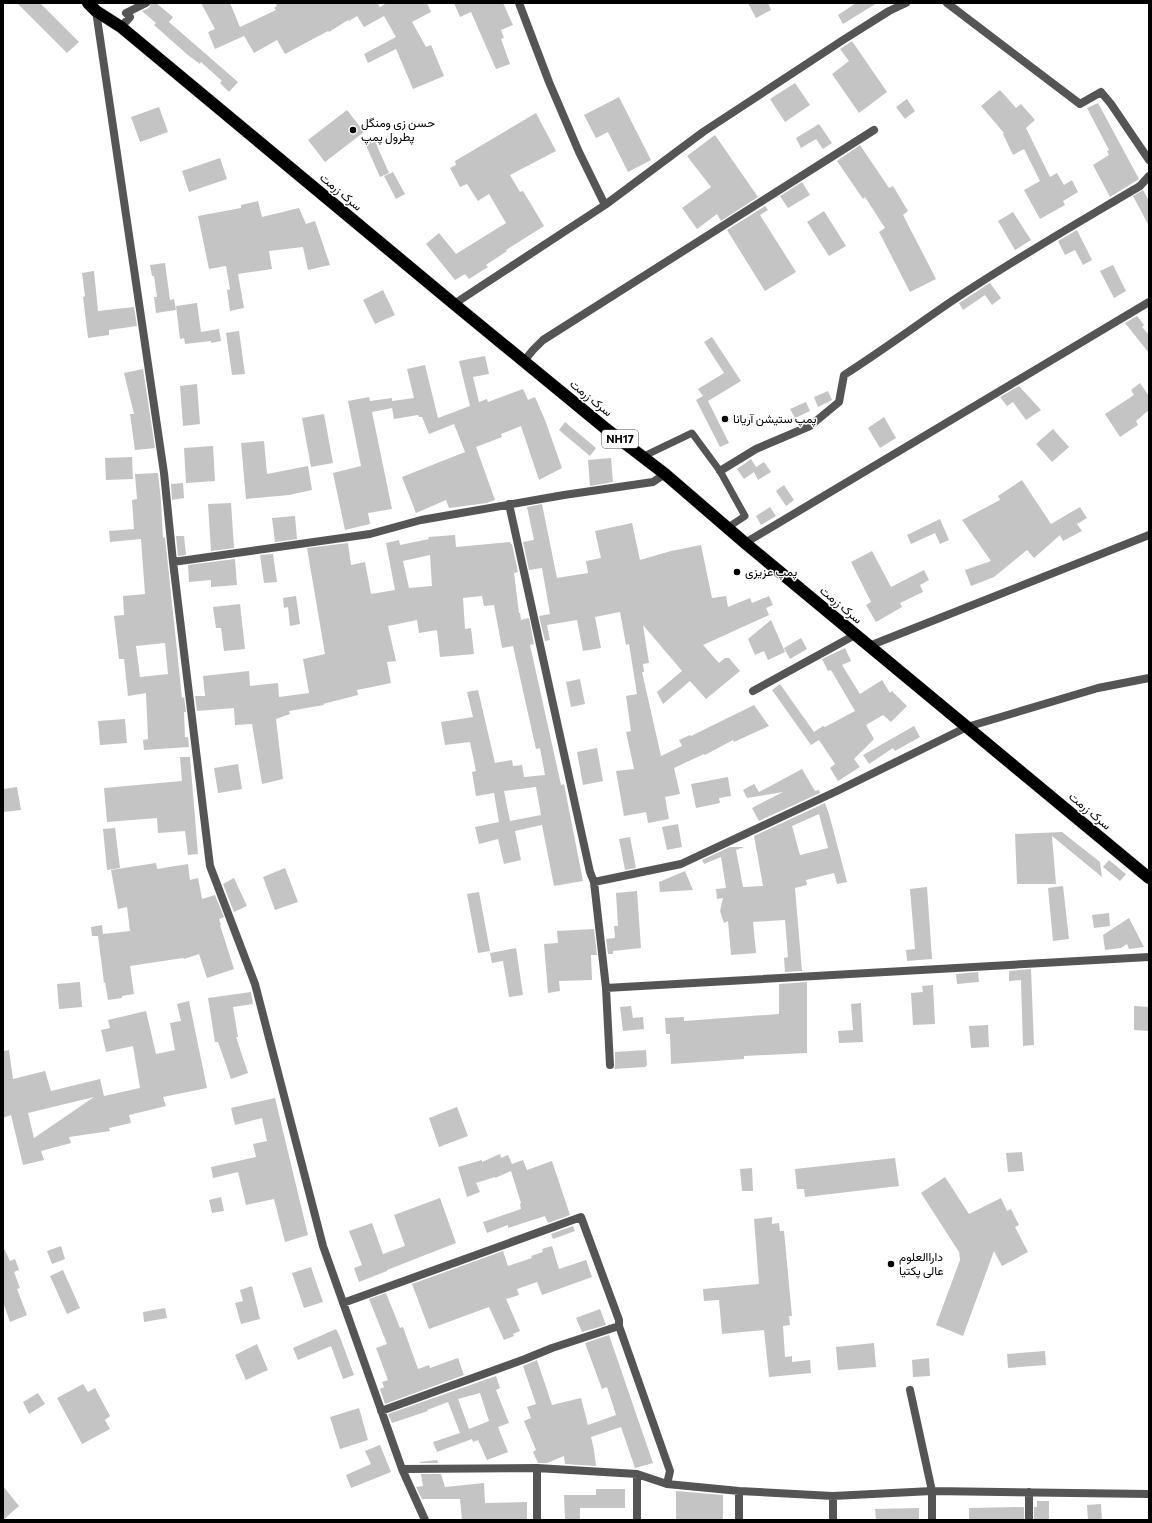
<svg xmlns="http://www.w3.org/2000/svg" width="1152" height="1523" font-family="Commissioner,Vazirmatn,sans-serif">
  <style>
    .building { fill: #c4c4c4; fill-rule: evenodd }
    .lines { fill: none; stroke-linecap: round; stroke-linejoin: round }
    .highway-casing { stroke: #dbdbdb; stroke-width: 13 }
    .lane { stroke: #555; stroke-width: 7 }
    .street { stroke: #555; stroke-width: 8 }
    .highway { stroke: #000; stroke-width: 12 }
    .poi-dot { fill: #000; stroke: #fff; stroke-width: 1.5 }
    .labels { text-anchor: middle; stroke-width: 3; stroke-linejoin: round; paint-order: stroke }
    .shield { fill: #fff; stroke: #4c4c4c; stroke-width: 1 }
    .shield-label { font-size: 11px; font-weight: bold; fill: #000 }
    .poi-label { font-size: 12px; fill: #000; stroke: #fff; text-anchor: start }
    .street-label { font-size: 12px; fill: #000; stroke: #fff }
  </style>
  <rect width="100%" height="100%" fill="#fff"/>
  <!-- building -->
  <path class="building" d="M17,3H40L79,42L67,53Z
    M151,3H156L173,17L169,22L238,82L229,92L220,83L222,81L201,62L200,64L189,56L154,25L156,23L142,11L149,8Z
    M201,3H230L240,27L276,10L274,8L277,6L275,3H377L380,7L387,3H427L431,12L412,22L426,47L431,45L444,76L413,89L396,49L368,63L364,54L396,37L384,16L364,27L357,16L349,21L348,20L329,32L328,31L285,54L277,40L254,53L243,34L244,36L215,49L208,32L215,29Z
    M454,3H503L513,25L501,30L504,38L501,39L510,64L496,69L471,12L460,17Z
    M748,3H768L771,10L756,18Z
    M856,3H877L843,24L838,15Z
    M852,41L887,92L859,113L832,74L849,61L840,49Z
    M795,83L810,105L785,122L770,99Z
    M1000,90L1016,108L1021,104L1035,120L1026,128L1050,177L1057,173L1064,185L1072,180L1078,192L1063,201L1065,205L1040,219L1024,190L1040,181L1024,149L1013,155L1003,134L1004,133L981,106Z
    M619,97L651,160L628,172L608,132L596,138L584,115Z
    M907,99L915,111L905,119L896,107Z
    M1098,103L1139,179L1110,197L1093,165L1109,155L1107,151L1109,150L1087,108Z
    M159,107L168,132L140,142L131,117Z
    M347,110L364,132L325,162L308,140Z
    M536,113L556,151L510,175L520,192L523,191L544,226L506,250L507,251L486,265L488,267L469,279L465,274L455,280L426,244L439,233L456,254L506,223L489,194L478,201L467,184L460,187L450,168L456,165L455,161Z
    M819,124L832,143L823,149L816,139L801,148L796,138Z
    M715,135L758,197L721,221L717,214L697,229L682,208L711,187L687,156Z
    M374,139L389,173L380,177L365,143Z
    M860,145L889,188L893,186L908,211L903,215L936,279L910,292L879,232L885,228L865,197L863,199L837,161Z
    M220,158L227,179L189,192L182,171Z
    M393,172L405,194L396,199L384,176Z
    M802,182L810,195L788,208L780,196Z
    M1143,190L1149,201V226L1133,196Z
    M258,201L262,217L299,208L306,224L315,221L330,265L308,270L303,247L269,251L272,269L238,274L244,308L230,311L227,290L230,289L226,266L209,269L198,216L241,208V205Z
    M765,206L768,210L760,215L796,272L765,291L727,230Z
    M824,211L846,246L829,256L807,222Z
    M1013,212L1031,240L1015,250L998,221Z
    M1077,230L1092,260L1083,265L1075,250L1065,255L1058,241Z
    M165,263L170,300L174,299L176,310L156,313L154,297H157L154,276H152L150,265Z
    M1113,265L1126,291L1114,298L1100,271Z
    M94,271L98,311L134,307L137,326L109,330V335L88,338L83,297L85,296L82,273Z
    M990,283L1001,298L992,305L985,295L963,310L959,303Z
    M383,290L395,315L375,324L363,300Z
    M197,303L201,332L219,329L221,341L211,343V341L185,344L184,338L180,339L176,306Z
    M1137,316L1144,325L1142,327L1149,335V353L1125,323Z
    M239,331L245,374L232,375L226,333Z
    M712,337L741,381L708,401L729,443L720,447L696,400L703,396L698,389L724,373L704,342Z
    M485,356L489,374L473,377L479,402L487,399L488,402L523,389L528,400L535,397L545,420L562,468L539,480L521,426L501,434L502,437L476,447L495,500L487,503L449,508L446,500L416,513L402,477L465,452L454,424L429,434L422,417H419L418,415L394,419L392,408L372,412L392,509L368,513L370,524L345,530L333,473L361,466L348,401L369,397L370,401L392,398V401L414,398L407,369L425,365L438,418L470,406L459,361Z
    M143,369L155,448L135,450L130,414H134L124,373Z
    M1140,383L1149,396V410L1136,421L1138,425L1120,437L1105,414L1134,395L1131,390Z
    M197,384L200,424L183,426L180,386Z
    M1019,386L1041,410L1026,420L1013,402L1007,406L1000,397Z
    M828,391L832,400L818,407L814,397Z
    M806,402L810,411L795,418L790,409Z
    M324,414L333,463L311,467L302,418Z
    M884,417L896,438L880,448L868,428Z
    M565,422L596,448L590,456L559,430Z
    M1053,429L1069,447L1052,462L1036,444Z
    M264,441L267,474L308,466L312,490L289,495L246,499L241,443Z
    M213,446L215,481L186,483L184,448Z
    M132,457L133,479L106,480L105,458Z
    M611,458L613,482L590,486L588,460Z
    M751,459L756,467L764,462L771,472L758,480L754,472L744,479L737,469Z
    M158,473L161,501L163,538L165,537L182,698L184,697L186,712H184L185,737H188L189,747L144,750L143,740L148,739L146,693L128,696L124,659H119L114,616L124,615L123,596L145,594L141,539L110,542L109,531L134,529L132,500L137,499L135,474ZM165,643L168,674L140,677L136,646Z
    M1022,480L1051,524L1080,507L1087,518L1077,524L1082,531L1063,541L1060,535L1034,558L1027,550L994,577L971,586L965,570L991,561L962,520L1000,500L998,496Z
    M183,483L184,498L172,500L171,484Z
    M784,485L794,500L786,506L776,491Z
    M231,503L234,548L211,551L208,504Z
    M542,504L557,578L588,573L586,561L601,558L595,531L632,523L640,560L671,551L701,545L712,598L726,596L728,607L750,598L752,603L769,596L773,605L766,608L769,615L703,645L719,663L725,658H729L740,671L706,699L690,681L663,704L657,692L682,671L643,625L649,663L643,664L644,672H642L661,756L682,746L679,740L690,735L691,736L754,705L769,726L734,742L733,740L705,755L704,754L674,768L680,794L665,797L669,819L648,823L646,812L624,816L616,771L634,769L626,732L631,731L626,696L637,694L629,644L626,645L620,612L595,617L601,648L583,651L577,620L547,625L550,640L545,641L539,616L550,614L542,568L529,570L523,542L534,540L527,507Z
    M770,507L776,516L761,525L756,516Z
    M295,516L297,539L275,542L272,518Z
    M940,519L949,540L940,544L935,533L911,544L907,535Z
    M455,535L456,547L510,542L511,544H512L518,572L514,573L519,613H520L521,620L529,618L534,644L530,645L561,785L564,784L583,881L554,886L542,825L515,831L521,860L504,864L498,839L479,844L475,827L499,822L494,793L476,796L472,772L476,771L470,742L445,745L441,722L473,717L467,692L478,690L495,763L512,760L513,766L522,765L524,777L545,775L540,748L536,749L513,646L502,648L494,605L484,606L482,596L463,598L465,629L471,628L474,654L440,657L437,630L419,633L417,620L388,626L396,661L387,662L391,683L357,690L358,695L323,704L324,705L289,711L290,714L276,719L283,779L262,784L252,724L235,725L234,708L197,711L195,696H205L203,676L249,671L250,686L278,683L279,697L309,693L303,659L325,654L307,548L348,543L351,565L365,562L371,594L395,590L386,543L399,540L400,545L429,539L428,537ZM430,555L432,586L409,588L403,561ZM536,787L541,815L510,821L504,791Z
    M176,536H184L186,555L178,556Z
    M872,551L891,587L924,570L929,580L920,585L923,592L900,603L902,607L876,622L866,605L871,602L851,562Z
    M273,554L277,582L264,583L260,555Z
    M235,559L237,585L211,587V580L189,582L188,565Z
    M296,596L300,624L290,626L288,607L284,608L283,598Z
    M240,604L245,649L224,651L221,628H216L213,607Z
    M771,620L785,652L768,660L764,651L755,655L748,639Z
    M801,638L807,649L790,659L784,648Z
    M845,648L851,661L842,665L860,694L882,680L890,693L892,691L907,706L891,722L883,715L866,725L874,739L854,759L860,767L838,781L830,768L835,764L819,740L811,745L772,690L780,684L814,732L823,726L825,727L855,711L831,670L828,671L822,659Z
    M580,679L585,704L571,707L566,682Z
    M125,719L127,743L100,745L98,721Z
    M914,726L920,737L895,751L893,748L869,764L863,755Z
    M597,748L603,781L583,785L577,752Z
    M180,757H190L198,854L188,855L185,831L158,833L157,818L107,822L104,788L182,781Z
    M238,764L242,789L218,793L214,768Z
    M802,769L815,791L819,790L820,793L759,821L752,808L783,792L747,798L743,790L754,784L759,792Z
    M728,777L731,796L719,798L720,803L696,808L691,784Z
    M17,787L21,810L3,812V789Z
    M825,803L829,814L847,882L837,884L834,873L806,880L807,885L795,888L802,971L785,972L784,958L788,957L785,920L753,922L756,953L731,955L728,921L724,923L720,911L723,898L717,899L716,889L726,888L721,857L704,864L702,860L730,847H744L736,850L743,887L763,886L754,836ZM819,814L828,848L800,855L792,826Z
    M678,824L682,847L667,850L662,827Z
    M115,828L120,868L107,870L103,829Z
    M1062,832L1100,862L1102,877L1052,836L1056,884H1017L1015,834Z
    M630,837L636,868L625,870L619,839Z
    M1109,860L1126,874L1120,881L1103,867Z
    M156,863L157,869L188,864L190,880L198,878L202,899L215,895L224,917L219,919L221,925H220L234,969L207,978L199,954L184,959L183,958L130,966L134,994L122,996V998L108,1000L105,982L104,983L98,936H92L91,927L102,925L103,934L130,931L127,907L118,909L111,870Z
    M285,868L298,902L275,910L263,877Z
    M685,871L693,890L660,892L659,882Z
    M234,878L247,906L234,912L223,884Z
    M1063,886L1069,939L1053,941L1048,888Z
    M927,887L932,959L907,961L906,950L915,949L910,889Z
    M637,891L641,948L613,951V954H608L606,939L615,938L614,926H618L616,893Z
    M479,892L490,951L478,953L467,894Z
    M1109,913L1110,926L1094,928L1092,915Z
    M1129,918L1144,947L1129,949L1127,944L1121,948L1105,950L1103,935Z
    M594,929L597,955H591L592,980L559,981L560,991L548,993L544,944L558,943L557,931Z
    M516,948L523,995L509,997L503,961L492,963L490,953Z
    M1031,969L1034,1045L1023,1046L1021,980L1009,981V971Z
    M978,972L979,982L957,984L956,974Z
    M80,982L82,1007L59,1009L57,984Z
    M807,982V1053L744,1056V1059L671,1064L670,1034H666L665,1018L684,1017V1021L779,1014V984Z
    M933,985L935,1024L913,1025L911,993L923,992L922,986Z
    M251,992L253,1004L233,1007L238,1037H236L248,1073L231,1079L218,1042H215L208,998Z
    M189,1001L207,1088L163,1097L166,1106L129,1115L131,1123L109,1128L110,1131L69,1137L71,1143L41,1151L44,1160L23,1165L11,1115L3,1118V1051L9,1050L13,1079L45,1071L51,1091L100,1079L104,1096L140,1088L133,1046L106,1052L101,1030L110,1028L108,1020L146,1011L156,1054L175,1050L170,1023L181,1021L177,1004ZM94,1097L34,1138L28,1113Z
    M861,1003L863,1042L839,1043L838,1031L853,1030L851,1004Z
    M631,1006L633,1018L643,1017L644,1029L623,1031L620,1007Z
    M1134,1006L1149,1007V1031L1134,1030Z
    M988,1025L989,1047L971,1048L969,1026Z
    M646,1050L647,1065L645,1067L614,1069L615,1065V1052Z
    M275,1098L308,1235L285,1242L274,1199L246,1205L238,1172L213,1178L211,1167L256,1157L253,1144L267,1141L262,1118L235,1125L231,1108Z
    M457,1107L468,1136L439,1147L429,1118Z
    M1022,1152L1024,1171L1008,1172L1006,1153Z
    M500,1154L501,1158L508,1155L512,1164L523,1160L527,1170L552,1161L570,1215L548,1223L545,1216L508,1228V1225L487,1233L483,1222L521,1209L520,1204L521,1203L511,1171L495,1178V1177L476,1183L480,1192L467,1197L458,1167L482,1160V1162Z
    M895,1158L899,1186L805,1197L804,1189H797L795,1169Z
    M752,1168L753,1191H742L740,1169Z
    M945,1177L969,1214L1001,1198L1007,1211L1011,1209L1019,1225L1015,1227L1028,1252L1002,1266L994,1251L963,1336L936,1325L960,1260L959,1252L921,1193Z
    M221,1197L224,1211L212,1213L209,1200Z
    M440,1198L456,1243L387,1270V1271L359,1282L354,1268L362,1265L349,1231L372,1223L383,1254L405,1246L394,1215Z
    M772,1217V1224L779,1223L780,1231H784L792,1316H789L790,1325L783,1326L785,1357L792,1356V1362L810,1360L811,1373L769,1377L764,1330L722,1334L719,1300L704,1301L703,1289L759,1284L754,1219Z
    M573,1226L575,1231L553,1239L551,1234Z
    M3,1246L10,1261L15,1259L19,1270L14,1272L20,1288L17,1289L27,1315L10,1322L3,1302Z
    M61,1246L65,1259L52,1264L47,1251Z
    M552,1246L559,1269L586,1260L592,1277L542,1295L537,1282L517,1289L519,1295L506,1299L520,1331L513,1334L514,1336L504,1340L489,1307L429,1329L412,1284L503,1251L508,1266L532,1258L531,1256L543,1252L542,1249Z
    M311,1267L323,1302L304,1308L292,1273Z
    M63,1270L80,1308L67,1314L50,1276Z
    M252,1286L260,1319L241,1324L235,1303L243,1301L240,1290Z
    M386,1293L400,1328L403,1327L418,1369L429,1365L430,1368L458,1358L464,1375L385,1404L380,1389L384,1387L382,1382L388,1380L376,1348L387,1344L369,1299Z
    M165,1308L167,1318L144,1322L143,1312Z
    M600,1309L606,1325L582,1332L576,1318Z
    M336,1329L340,1337L354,1375L343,1379L331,1346L298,1360L293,1348Z
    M609,1335L653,1463L635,1468L621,1427L591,1437L594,1450L596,1466L565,1464L564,1456L547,1463H538L533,1452L536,1450L524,1421L531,1418L527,1407L536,1404L523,1366L537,1360L552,1405L581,1398L588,1425L616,1415L607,1387L602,1389L585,1343Z
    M874,1343L876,1367L838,1370L836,1347Z
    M257,1344L268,1370L246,1380L235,1355Z
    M1045,1351L1046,1365L1008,1368L1007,1354Z
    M929,1358L930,1376L913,1377L912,1360Z
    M496,1376L500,1388L496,1390L509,1423L498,1427L508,1452L487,1460L478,1440L473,1442L472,1439L437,1452L433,1442L460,1433L448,1402L427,1410L428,1411L392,1423L388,1414ZM480,1393L489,1421L469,1429L458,1399Z
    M83,1384L88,1392L95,1388L110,1416L105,1420L110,1429L82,1444L57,1398Z
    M38,1393L45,1404L29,1414L23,1402Z
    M359,1408L368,1440L340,1449L330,1417Z
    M380,1445L391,1472L351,1488L346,1475L371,1464L365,1451Z
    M437,1460L438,1463H420V1462Z
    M421,1474H441L445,1487L484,1483L485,1503L527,1502V1519L462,1520L460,1499H422L416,1487L423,1486Z
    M3,1486L19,1506L3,1520Z
    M596,1489H625V1508H580V1519H565L564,1495H596Z
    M676,1491L723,1495V1520H676Z
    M1037,1501H1049V1520H1034V1507H1037Z
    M1101,1504L1102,1520H1088L1087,1505Z
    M1024,1507V1520H969V1508Z
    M919,1508V1520H876L875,1509Z"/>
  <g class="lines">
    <!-- highway casing -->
    <g class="highway-casing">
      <path id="highway" d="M88,3L96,11L121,27L454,304L605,428L665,474L745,543L1149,878"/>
    </g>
    <!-- lane -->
    <path class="lane" d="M642,457L692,433L720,471L745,516L727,528"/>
    <!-- street -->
    <path class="street" d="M519,3L549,82L579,152L605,205
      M947,3L1080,104L1101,92L1111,104L1149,160
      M96,11L164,473L173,562L210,866L255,984L323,1246L402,1469L425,1520
      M121,27L130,17L126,13L146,3
      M454,304L605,205L703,132L843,40L889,11L906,3
      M524,361L533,350L543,340L874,130
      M720,471L756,449L810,426L839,402L844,375C880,352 914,327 949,303C1011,261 1076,224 1140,186L1149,176
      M509,504L590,872L594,882L606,988L610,1065
      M745,543L1149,302
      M173,562L370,534L421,520L564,495L653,482L665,474
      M869,646L1149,535
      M753,691L855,635
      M594,882L681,864L837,791L967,727L1098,688L1149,678
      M606,988L1149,957
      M343,1303L581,1217L619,1320V1326L552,1348L525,1359L381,1411
      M619,1326L670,1471L667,1484
      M910,1390L932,1491V1520
      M537,1468V1520
      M402,1469L537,1468L637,1474L667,1484L739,1491L833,1496L932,1491L1149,1494
      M637,1474V1520
      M1029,1492V1520
      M833,1496V1520
      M739,1520V1491"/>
    <!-- highway -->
    <use href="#highway" class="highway"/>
  </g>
  <!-- markers -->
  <g class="poi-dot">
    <circle cx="353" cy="130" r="4"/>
    <circle cx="725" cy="419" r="4"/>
    <circle cx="737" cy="572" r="4"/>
    <circle cx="891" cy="1264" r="4"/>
  </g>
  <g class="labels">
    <!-- shield labels -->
    <rect class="shield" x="602" y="430" width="36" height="18" rx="3"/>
    <g class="shield-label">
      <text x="620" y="443">NH17</text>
    </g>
    <!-- poi labels -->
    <g class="poi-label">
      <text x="361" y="127">حسن زی ومنگل<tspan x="361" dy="14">پطرول پمپ</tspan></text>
      <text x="733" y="423">پمپ ستیشن آریانا</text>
      <text x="745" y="576">پمپ عزیزی</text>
      <text x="899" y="1261">داراالعلوم<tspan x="899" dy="14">عالی پکتیا</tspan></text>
    </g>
    <!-- street labels -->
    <g class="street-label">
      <text transform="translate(341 192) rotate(40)" y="4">سرک زرمت</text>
      <text transform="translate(591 398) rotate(39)" y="4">سرک زرمت</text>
      <text transform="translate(841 605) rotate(40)" y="4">سرک زرمت</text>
      <text transform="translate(1090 811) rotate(40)" y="4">سرک زرمت</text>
    </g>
  </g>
  <!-- border -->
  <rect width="1152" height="1523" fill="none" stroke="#000000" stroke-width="8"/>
</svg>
